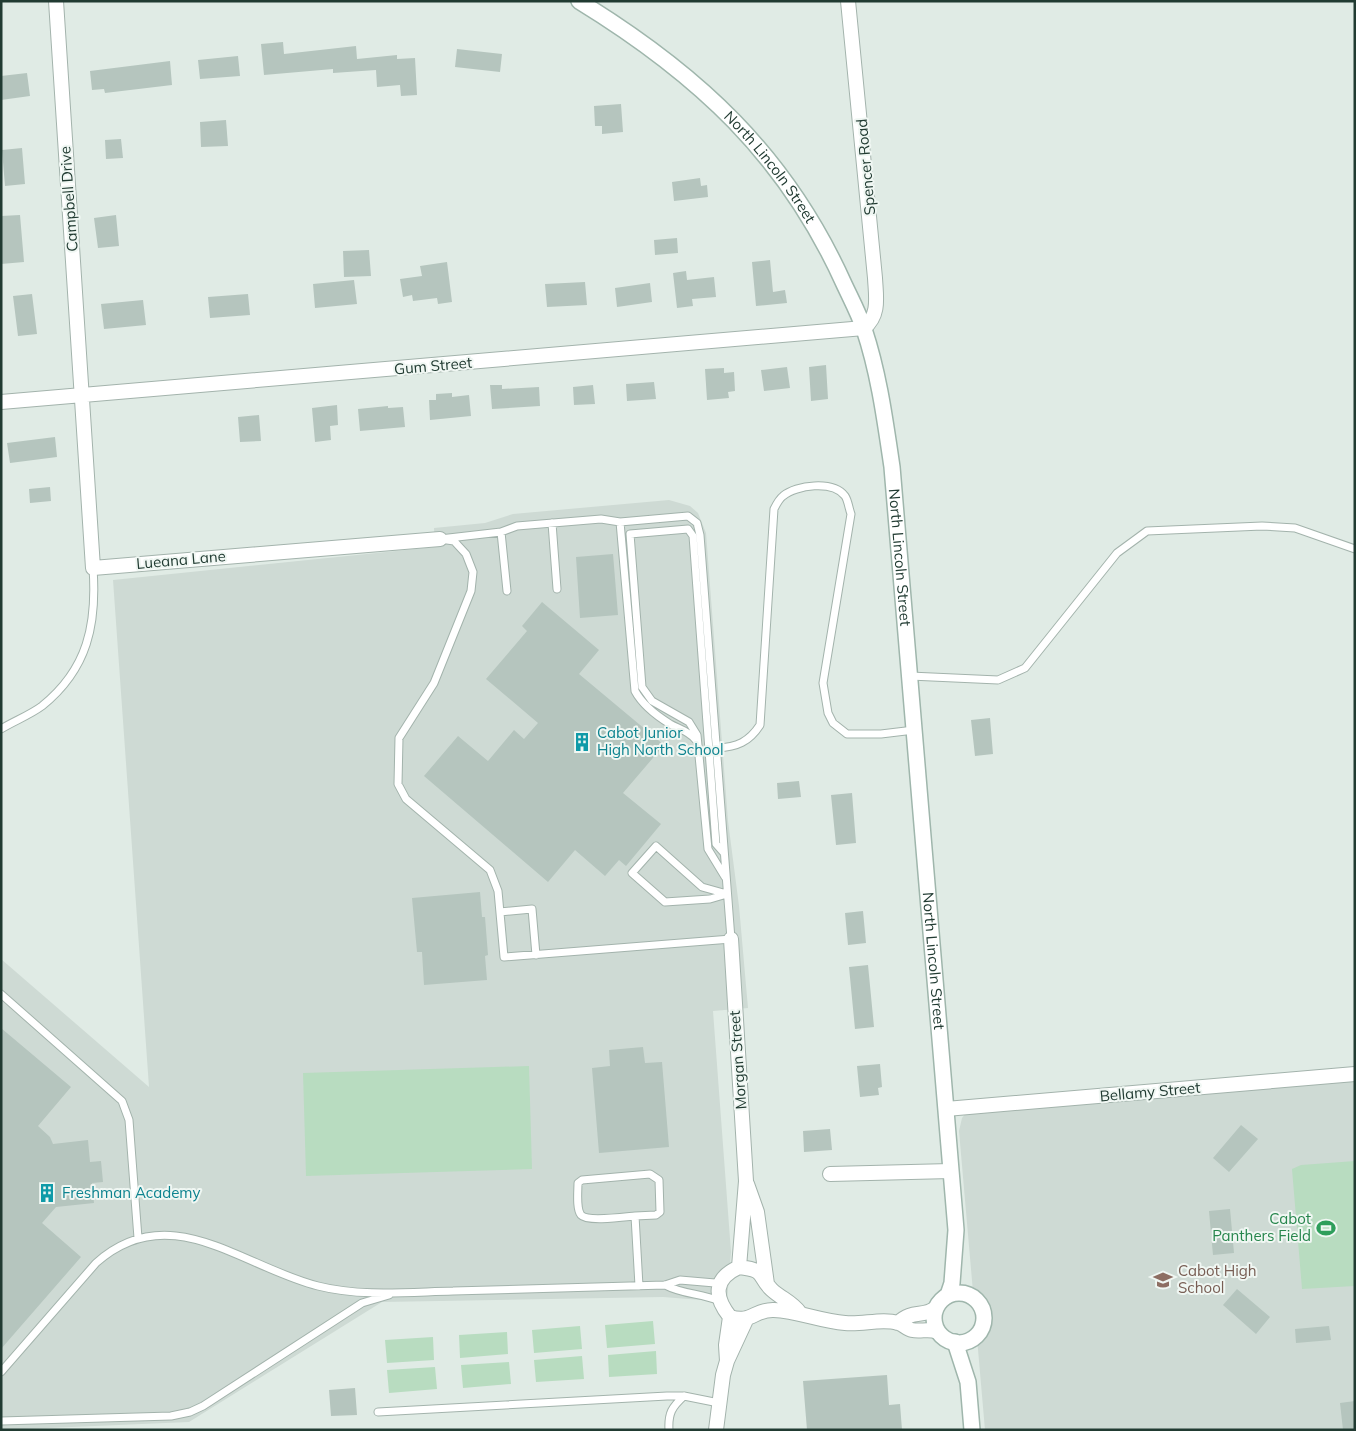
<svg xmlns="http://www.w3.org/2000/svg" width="1356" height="1431" font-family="Mulish,sans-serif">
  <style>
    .built { fill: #cedad4 }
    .green { fill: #b8dcc0 }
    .building { fill: #b5c5be }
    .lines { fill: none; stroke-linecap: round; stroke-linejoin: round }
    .lane-casing { stroke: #a3b3ac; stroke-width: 9 }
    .street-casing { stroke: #a3b3ac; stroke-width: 16 }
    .secondary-casing { stroke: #9fb6ac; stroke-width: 18 }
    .lane { stroke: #fff; stroke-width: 7 }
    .street { stroke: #fff; stroke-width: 14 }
    .secondary { stroke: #fff; stroke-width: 15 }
    .labels { text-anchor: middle; stroke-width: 4; stroke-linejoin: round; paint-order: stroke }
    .street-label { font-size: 15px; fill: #213b32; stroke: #f0f7f3 }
    .culture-label { font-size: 15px; fill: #0d838f; stroke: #f0f7f3; text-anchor: start }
    .leisure-label { font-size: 15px; fill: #27864d; stroke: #f0f7f3; text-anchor: end }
    .education-label { font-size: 15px; fill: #785e54; stroke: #f0f7f3; text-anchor: start }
  </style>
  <rect width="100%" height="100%" fill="#e0ebe5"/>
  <!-- built -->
  <path class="built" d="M669,500L690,506L698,513L706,533L728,821L739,906L748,1008L713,1011L731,1252L727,1302L663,1297L382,1302L189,1422L1,1430V959L149,1087L113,580L435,547L434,528L485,523L513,514Z
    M1355,1075V1430H985L959,1131L962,1118L966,1113Z"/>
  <!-- green -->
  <path class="green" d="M529,1066L532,1169L306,1176L303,1073Z
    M1355,1161V1286L1302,1289L1292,1169L1301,1165Z
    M653,1321L655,1344L607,1348L605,1325Z
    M580,1326L582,1349L534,1353L532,1330Z
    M507,1332L508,1354L460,1358L459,1335Z
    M433,1337L434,1360L387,1363L385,1340Z
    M656,1351L657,1374L609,1377L608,1355Z
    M582,1356L584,1379L536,1382L534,1360Z
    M509,1362L511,1384L463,1388L461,1365Z
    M435,1367L437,1389L389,1393L387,1370Z"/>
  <!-- building -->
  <path class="building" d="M283,42L284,54L356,46L357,59L397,55V59L415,58L417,95L401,96L400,85L377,87L376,70L333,73V69L264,75L261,44Z
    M457,49L502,54L500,72L455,67Z
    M238,56L240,76L200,79L198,60Z
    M170,61L172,85L105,93L104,89L92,90L90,71Z
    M27,73L30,96L1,100V76Z
    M621,104L623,132L602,134V126H595L594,106Z
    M226,120L228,146L201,147L200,122Z
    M121,139L123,158L106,159L105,140Z
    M22,148L25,184L5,186L2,150Z
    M700,178L701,186L707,185L708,197L674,201L672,182Z
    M20,215L24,262L1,264V216Z
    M116,215L119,246L98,248L94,218Z
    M677,238L678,253L655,255L654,240Z
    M369,250L371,276L344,277L343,251Z
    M770,260L773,292L785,290L787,303L756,306L752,262Z
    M447,262L452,302L438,304L437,298L413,301L412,295L403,297L400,279L422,276L420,266Z
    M686,271L687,280L714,277L716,297L692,299L693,306L677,308L673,273Z
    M354,280L357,304L315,308L313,284Z
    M585,282L587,305L547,307L545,284Z
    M650,283L652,302L617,307L615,288Z
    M32,294L37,334L18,336L13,296Z
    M248,294L250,315L210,318L208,297Z
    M143,300L146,325L104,329L101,304Z
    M826,365L828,399L811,401L809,367Z
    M787,367L790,388L764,391L761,370Z
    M724,368V373L734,372L735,391L728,392L729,398L707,400L705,369Z
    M654,382L656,399L627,401L626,384Z
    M490,385H502V389L539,387L540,406L492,409Z
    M593,385L595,404L574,405L573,387Z
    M452,393V397L469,395L471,416L430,420L429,400H436V394Z
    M337,405L338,425L330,426L331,440L315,442L312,408Z
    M388,406V408L403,407L405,427L360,431L358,409Z
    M259,415L261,441L240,442L238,417Z
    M55,437L57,457L10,463L7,443Z
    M50,487L51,501L30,503L29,489Z
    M613,554L618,615L580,618L576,557Z
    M542,602L599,650L579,674L664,745L623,793L661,824L626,866L619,860L605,876L575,850L548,882L424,776L458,736L488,761L514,730L524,739L538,723L486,679L527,631L522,626Z
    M990,718L993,754L975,756L971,720Z
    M799,781L801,797L778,799L777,783Z
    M852,793L856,843L836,845L831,795Z
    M480,892L482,917H485L488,955L485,956L487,980L424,985L422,952H417L412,898Z
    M863,911L866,943L848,945L845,913Z
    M868,965L874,1027L855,1029L849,967Z
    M1,1028L71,1087L38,1126L50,1137L53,1144L88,1140L90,1162L101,1161L103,1182L92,1183L94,1203L56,1207L42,1223L81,1257L1,1349Z
    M643,1047L645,1063L662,1062L669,1147L599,1153L592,1068L610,1066L609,1050Z
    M880,1064L882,1087L878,1088L879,1095L860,1097L857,1066Z
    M1241,1125L1258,1139L1229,1172L1213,1158Z
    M830,1129L832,1150L804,1152L803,1131Z
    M1230,1209L1234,1253L1213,1255L1209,1211Z
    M1237,1289L1270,1317L1256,1334L1223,1305Z
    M1329,1326L1331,1340L1296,1343L1295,1329Z
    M887,1375L889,1405L900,1404L902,1430H807L803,1381Z
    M355,1388L357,1415L331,1416L329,1390Z
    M1355,1401V1430H1343L1340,1403Z"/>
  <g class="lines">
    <!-- lane casing -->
    <g class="lane-casing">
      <path id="lane" d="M688,516L697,523L700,535L731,939L504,957L498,891L490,870L406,799L398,784L399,738L434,683L471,591L473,572L466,554L454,541L440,539L501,532L517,526L601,519L620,522Z
        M620,522L635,691C642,704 657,716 670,724C679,729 689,731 696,740
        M552,523L557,589
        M501,532L507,591
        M910,676L998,680L1025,668L1117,553L1147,531L1262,526L1295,528L1355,549
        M1,729C14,721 30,715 42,706C88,669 97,624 93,568
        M717,748C737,747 749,742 760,725L774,509C776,505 779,499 783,496C796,485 833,480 845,496C848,500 849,509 851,514L823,683L828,713L833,723L847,734H881L914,730
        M656,846L702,887L727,894L710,899L665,902L632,873Z
        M724,853L716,844L693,536L688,529L630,534L642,687L652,701L689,722L697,735L708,849L725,877
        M500,912L532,909L536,955
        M1,994L122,1101L129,1120L138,1238
        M635,1216C624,1217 587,1222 581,1215C576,1209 578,1191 578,1183L582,1180L650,1174L659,1180L660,1212L656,1215L635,1216L639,1286
        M665,1285C684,1295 701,1293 719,1301
        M1,1372L96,1263C170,1197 242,1267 318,1286C361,1297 409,1292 453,1291C524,1289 595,1287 665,1285L680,1280L715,1283L722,1280
        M378,1412L667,1396H684L719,1403
        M1,1421L171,1416L190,1412L203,1406L362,1303L389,1295
        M669,1430C668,1413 672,1407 684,1396"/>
    </g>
    <!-- street casing -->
    <g class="street-casing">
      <path id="street" d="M56,1L93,568L440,539
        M1,402L864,328C880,315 876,297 875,278L848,1
        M731,939L746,1181L739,1267
        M946,1109L1355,1074
        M830,1174L951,1171
        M747,1184L757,1212L767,1284
        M739,1267C767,1270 757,1276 772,1290C782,1299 792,1302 800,1313
        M730,1317C751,1324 755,1309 774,1310C798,1311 820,1321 845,1323C862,1325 882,1318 898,1323C903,1324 907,1329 912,1330C921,1332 929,1328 938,1332
        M898,1323C913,1309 922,1318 936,1308
        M727,1361L746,1320
        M716,1430L723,1375L727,1361L726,1345L730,1317C714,1297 713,1279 739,1267"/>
    </g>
    <!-- secondary casing -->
    <g class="secondary-casing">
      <g id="secondary">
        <path id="s1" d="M579,1C698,74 786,155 844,284C851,299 859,314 864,329C879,374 885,420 892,467L956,1230L952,1283L948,1295"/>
        <circle cx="959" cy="1318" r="25"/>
        <path d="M955,1342L968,1382L972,1430"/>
      </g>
    </g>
    <!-- lane -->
    <use href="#lane" class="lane"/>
    <!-- street -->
    <use href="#street" class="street"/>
    <!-- secondary -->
    <use href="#secondary" class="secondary"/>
  </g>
  <!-- icons -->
  <defs>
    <g id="building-bare" transform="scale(1.5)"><path d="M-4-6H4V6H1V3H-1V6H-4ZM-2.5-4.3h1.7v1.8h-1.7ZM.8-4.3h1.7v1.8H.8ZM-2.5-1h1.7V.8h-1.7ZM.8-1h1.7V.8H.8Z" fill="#0f9aa8" stroke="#f0f7f3" stroke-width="2.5" paint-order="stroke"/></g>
    <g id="stadium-bare" transform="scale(1.5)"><path d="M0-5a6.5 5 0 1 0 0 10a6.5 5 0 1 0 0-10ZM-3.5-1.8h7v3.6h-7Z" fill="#2e9e5b" stroke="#f0f7f3" stroke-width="2.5" paint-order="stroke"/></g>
    <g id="school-bare" transform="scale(1.5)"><path d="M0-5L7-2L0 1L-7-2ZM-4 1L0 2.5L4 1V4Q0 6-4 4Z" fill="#8d6e63" stroke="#f0f7f3" stroke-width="2.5" paint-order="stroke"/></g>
  </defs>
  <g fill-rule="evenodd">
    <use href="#building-bare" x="582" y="742"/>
    <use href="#building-bare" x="47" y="1193"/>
    <use href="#stadium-bare" x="1326" y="1228"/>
    <use href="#school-bare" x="1163" y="1280"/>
  </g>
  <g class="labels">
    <!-- street labels -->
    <g class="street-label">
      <text transform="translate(866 167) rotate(-95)" y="5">Spencer Road</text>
      <text dy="5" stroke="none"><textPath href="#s1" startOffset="255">North Lincoln Street</textPath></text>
      <text transform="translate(69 199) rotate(-94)" y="5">Campbell Drive</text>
      <text transform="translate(433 366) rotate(-5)" y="5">Gum Street</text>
      <text dy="5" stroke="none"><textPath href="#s1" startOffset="675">North Lincoln Street</textPath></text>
      <text transform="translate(181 560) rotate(-5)" y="5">Lueana Lane</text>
      <text dy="5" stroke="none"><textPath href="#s1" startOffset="1080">North Lincoln Street</textPath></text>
      <text transform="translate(738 1060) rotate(-94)" y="5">Morgan Street</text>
      <text transform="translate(1150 1092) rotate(-5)" y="5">Bellamy Street</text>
    </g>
    <!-- culture labels -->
    <g class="culture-label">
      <text x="597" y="738">Cabot Junior<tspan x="597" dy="17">High North School</tspan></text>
      <text x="62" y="1198">Freshman Academy</text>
    </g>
    <!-- leisure labels -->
    <g class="leisure-label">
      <text x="1311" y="1224">Cabot<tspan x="1311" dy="17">Panthers Field</tspan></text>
    </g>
    <!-- education labels -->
    <g class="education-label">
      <text x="1178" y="1276">Cabot High<tspan x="1178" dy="17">School</tspan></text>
    </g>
  </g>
  <!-- border -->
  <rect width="1356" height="1431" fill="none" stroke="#213b32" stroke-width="5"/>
</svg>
